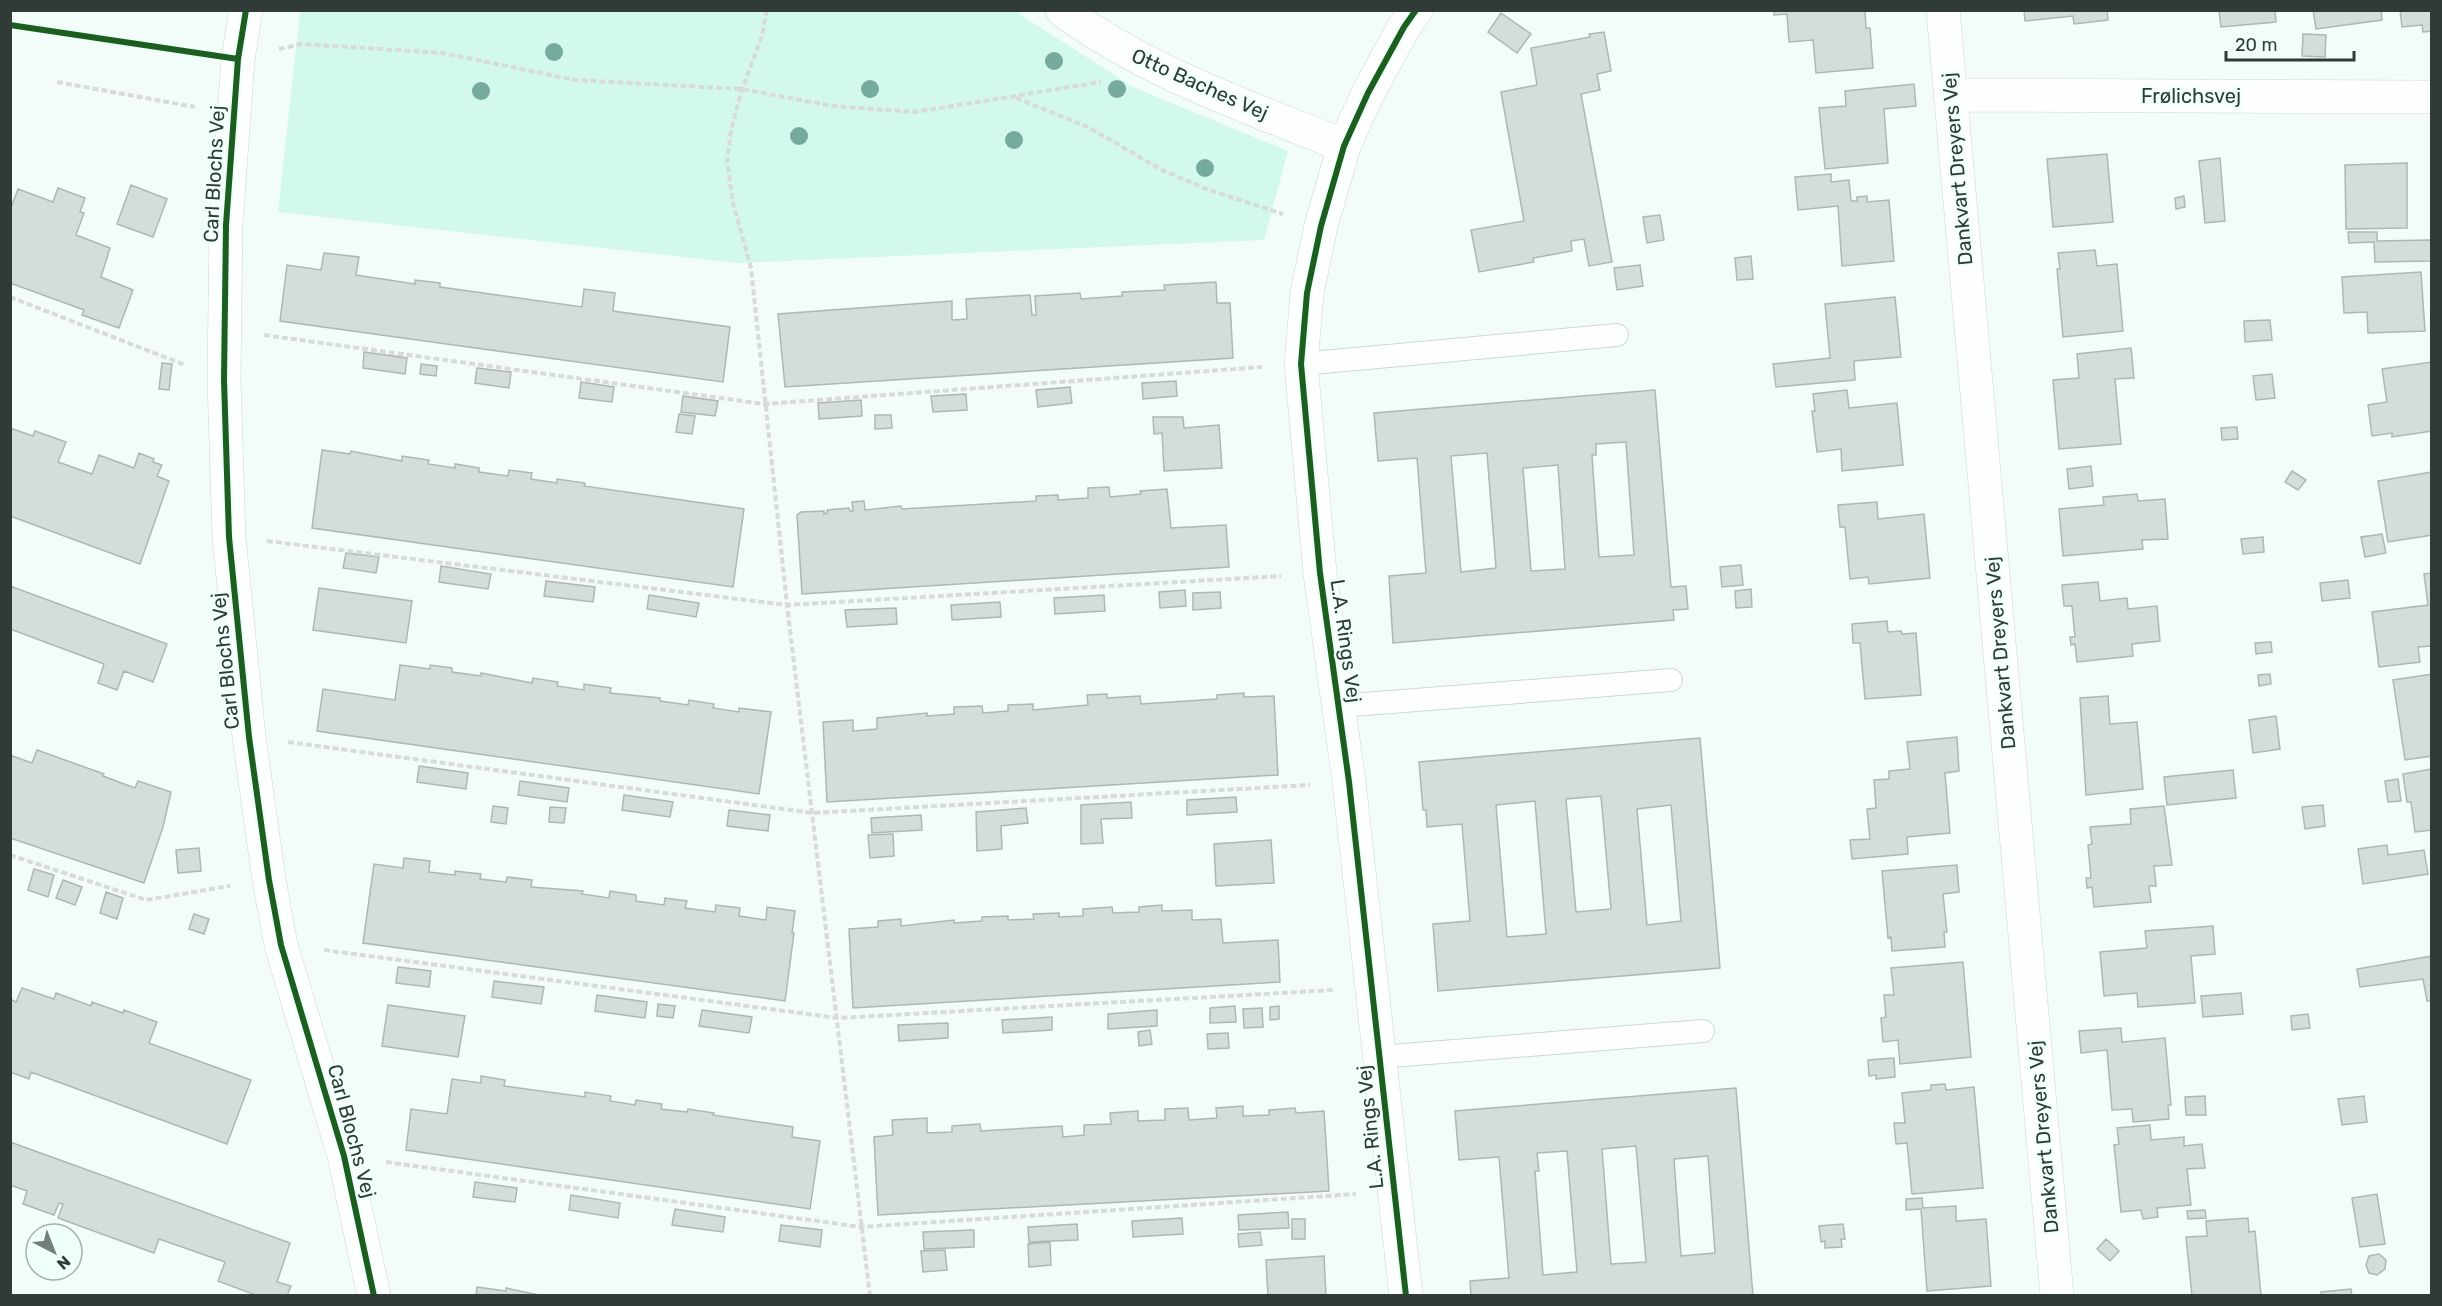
<svg xmlns="http://www.w3.org/2000/svg" width="2442" height="1306" font-family="Rubik,sans-serif">
  <style>
    .green { fill: #d3f9ec }
    .building { fill: #d3ddd9; stroke: #aeb7b4; stroke-width: 1.5; fill-rule: evenodd }
    .lines { fill: none; stroke-linecap: round; stroke-linejoin: round }
    .service-casing { stroke: #ced7d4; stroke-width: 24 }
    .minor-casing { stroke: #ced7d4; stroke-width: 34 }
    .path { stroke: #d8dbd9; stroke-width: 4; stroke-dasharray: 6 3; stroke-linecap: butt }
    .service { stroke: #fdfffe; stroke-width: 22 }
    .minor { stroke: #fdfffe; stroke-width: 33 }
    .cycleway-casing { stroke: #effff9; stroke-width: 10 }
    .cycleway { stroke: #1b5e20; stroke-width: 6 }
    .tree { fill: #77aa9e }
    .labels { text-anchor: middle; stroke-width: 5; stroke-linejoin: round; paint-order: stroke }
    .street-label { font-size: 20px; fill: #303a37; stroke: #effff9 }
  </style>
  <rect width="100%" height="100%" fill="#f2fcf8"/>
  <!-- green -->
  <path class="green" d="M300,11H1018L1024,17L1133,87L1288,151L1264,240L737,263L278,212Z"/>
  <!-- building -->
  <path class="building" d="M1774,10H1865L1866,28H1870L1873,68L1816,73L1813,40L1789,42L1787,14L1774,15Z
    M2024,10H2107L2108,20L2074,24L2073,16L2025,21Z
    M2219,10H2275L2276,22L2221,27Z
    M2313,10H2381L2382,20L2316,29Z
    M2400,10H2432V31L2423,32L2422,25L2402,27Z
    M1501,13L1531,34L1517,53L1488,32Z
    M1604,32L1611,71L1597,74L1600,90L1581,94L1612,262L1589,266L1584,239L1571,241L1572,251L1533,258L1534,262L1479,272L1471,230L1524,221L1501,92L1537,85L1531,48L1590,37L1589,34Z
    M2303,34L2326,35L2325,57L2302,56Z
    M1914,84L1916,106L1884,109L1888,163L1825,169L1819,108L1846,106L1845,91Z
    M2107,154L2113,222L2053,227L2047,159Z
    M2220,158L2225,221L2205,223L2199,161Z
    M2407,163V228L2346,229L2345,165Z
    M1831,174V182L1849,180L1851,201H1857V197L1867,196V202L1889,200L1894,261L1842,266L1838,206L1798,210L1795,177Z
    M131,185L167,199L153,237L117,224Z
    M58,188L85,198L80,212L84,213L76,235L110,248L101,277L133,290L119,328L82,315L84,310L10,283V210L18,189L53,202Z
    M2184,196L2185,207L2176,209L2175,198Z
    M1660,215L1664,240L1647,243L1643,217Z
    M2348,232H2377V241L2432,240V261L2375,262L2374,242L2349,243Z
    M2095,250L2097,266L2117,264L2123,331L2063,337L2057,269H2060L2058,253Z
    M324,253L359,257L356,275L415,284V280L440,283V287L582,307L584,289L615,293L613,311L730,327L723,382L280,321L287,265L321,270Z
    M1751,256L1753,279L1737,280L1735,258Z
    M1640,265L1643,286L1617,290L1614,268Z
    M2421,272L2425,331L2368,333L2367,312L2344,313L2342,277Z
    M1216,282L1217,303H1230L1233,358L785,387L778,314L952,301V320L967,319L966,299L1030,295L1032,315H1036L1035,296L1080,293L1081,299L1122,296V292L1165,290L1164,285Z
    M1895,297L1901,357L1854,361L1855,380L1776,387L1773,364L1830,358L1825,304Z
    M2270,320L2272,340L2245,342L2244,321Z
    M2131,348L2134,378L2115,379L2121,444L2059,449L2053,380L2079,378L2077,354Z
    M364,352L407,358L405,374L363,368Z
    M2432,362V431L2392,437V433L2372,436L2368,405L2387,402L2382,369Z
    M162,363L172,364L169,390L159,389Z
    M421,364L437,366L436,376L420,374Z
    M477,368L511,372L509,388L475,383Z
    M2272,374L2275,398L2256,400L2253,376Z
    M1176,381L1177,396L1143,399L1142,383Z
    M581,382L614,387L612,402L579,398Z
    M1070,387L1072,403L1038,407L1036,390Z
    M1655,390L1671,587L1686,586L1688,609L1673,610L1674,620L1393,643L1389,576L1426,573L1417,458L1378,461L1374,413ZM1626,442L1634,555L1599,557L1592,455H1596V444ZM1487,453L1496,568L1461,572L1451,456ZM1558,465L1565,569L1531,571L1523,468Z
    M1847,390L1849,408L1897,403L1903,465L1842,471L1841,449L1817,452L1812,411H1815L1813,394Z
    M966,394L967,410L933,412L931,396Z
    M683,396L718,401L715,416L681,412Z
    M861,400L862,416L819,419L818,403Z
    M679,414L695,416L692,434L676,432Z
    M875,415H891L892,428L875,429Z
    M1153,417H1183L1184,428L1219,425L1222,468L1164,471L1162,433L1154,434Z
    M2237,427L2238,439L2222,440L2221,428Z
    M10,428L33,436L35,431L66,442L58,462L92,474L99,455L134,468L139,453L154,459L153,462L162,465L157,476L169,481L140,564L10,516Z
    M322,450L350,454L351,451L402,461V456L429,460L428,464L455,468V464L479,468V472L508,476L509,470L532,473L531,479L557,483V479L585,483L584,486L744,509L733,587L312,528Z
    M2091,466L2093,486L2069,489L2067,469Z
    M2292,471L2306,480L2298,490L2285,482Z
    M2432,472V535L2388,542L2378,481Z
    M1109,487L1110,497L1141,494L1140,491L1167,489L1171,528L1226,525L1229,567L802,594L797,515L801,512L824,511V514L827,513V510L849,508L850,511H853L852,502L864,501L865,510L901,506L902,509L1036,501V496L1058,495V500L1088,498V488Z
    M2137,494L2138,501L2165,499L2168,539L2142,540L2143,549L2063,556L2059,509L2104,505L2103,497Z
    M1877,502L1878,519L1924,514L1930,578L1869,584L1868,577L1850,579L1845,527H1840L1838,505Z
    M2382,534L2386,553L2365,557L2361,537Z
    M2263,537L2264,552L2243,554L2241,539Z
    M346,553L379,557L376,573L343,568Z
    M1741,565L1743,585L1722,587L1720,567Z
    M441,566L491,574L488,589L439,582Z
    M2432,573V646L2418,647L2420,662L2379,667L2372,612L2428,605L2424,574Z
    M2348,580L2350,598L2322,601L2320,583Z
    M546,581L595,587L593,602L544,596Z
    M2098,582L2100,601L2127,598L2128,609L2157,606L2160,641L2132,644L2133,656L2077,662L2075,644L2071,645L2070,637H2075L2072,606H2064L2062,585Z
    M10,586L167,644L153,682L124,671L117,690L98,683L104,664L10,629Z
    M319,588L412,601L406,643L313,630Z
    M1751,589L1752,607L1736,608L1735,591Z
    M1185,590L1186,606L1160,608L1159,592Z
    M1220,592L1221,608L1193,610V593Z
    M649,595L699,603L696,617L647,609Z
    M1104,595L1105,611L1055,614L1054,598Z
    M1000,602L1001,617L952,620L951,605Z
    M896,608L897,624L847,627L845,610Z
    M1887,621L1888,632L1901,631L1902,634L1916,633L1921,695L1865,699L1860,643H1853L1852,624Z
    M2271,642L2272,652L2256,654L2255,643Z
    M400,665L430,669V665L452,668V672L481,676V673L532,683L533,678L558,682L557,686L584,690V684L611,688L610,693L660,698V701L688,705L689,700L714,704L713,708L739,712V708L771,712L759,794L317,731L323,689L395,700Z
    M2270,674L2271,684L2259,686L2258,675Z
    M2432,674V756L2405,760L2393,680Z
    M1244,693V697L1274,696L1278,775L827,802L823,722L853,720V731L877,729V718L927,713V716L954,714V707L982,706L983,713L1008,711V705L1033,704V710L1088,705L1087,695L1107,694V698L1140,696L1141,704L1217,699V695Z
    M2108,696L2110,724L2137,722L2143,789L2086,795L2080,698Z
    M2276,716L2280,749L2253,753L2249,720Z
    M1957,737L1959,771L1945,773L1950,833L1907,837L1908,854L1852,859L1850,840L1870,839L1867,809L1876,808L1874,780L1889,779V771L1910,769L1907,742Z
    M1700,738L1720,968L1438,991L1433,924L1470,921L1462,824L1427,827L1426,810H1423L1419,762ZM1601,796L1611,909L1576,912L1566,799ZM1535,801L1546,934L1507,937L1496,805ZM1671,805L1681,921L1647,925L1637,809Z
    M37,750L104,774L103,776L135,788L138,781L171,792L163,827L144,883L10,838V755L32,763Z
    M419,766L468,773L466,789L417,782Z
    M2432,769V830L2415,832L2411,802H2407L2403,774Z
    M2233,770L2236,798L2167,805L2164,777Z
    M2398,779L2401,801L2388,802L2385,781Z
    M520,781L569,788L567,802L518,795Z
    M624,795L673,802L670,817L622,810Z
    M1236,797L1237,812L1187,815V800Z
    M1131,802L1132,818L1101,819L1103,843L1081,844V805Z
    M2323,805L2325,826L2305,829L2302,807Z
    M493,806L508,808L506,824L491,822Z
    M2164,806L2172,865L2154,866L2156,886H2149L2151,902L2094,907L2092,887L2087,888L2086,878H2091L2088,845L2092,844L2090,827L2131,824L2130,809Z
    M550,807L566,808L564,823L549,822Z
    M1026,808L1028,823L1001,826L1002,849L977,851L976,812Z
    M729,810L770,815L768,831L727,826Z
    M921,815L922,830L872,833L871,818Z
    M893,834L894,856L870,858L868,835Z
    M1271,840L1274,883L1216,886L1214,844Z
    M2387,845L2388,855L2424,850L2428,874L2363,884L2358,849Z
    M199,848L201,871L178,873L176,850Z
    M404,858L430,861L429,872L455,875V871L481,874L480,879L506,882L507,877L532,880L531,887L583,891L582,894L609,898L610,891L636,895V901L664,905L665,898L687,901L685,908L715,912L716,905L740,908L739,916L766,920L767,907L795,911L792,933H794L785,1001L363,943L374,864L403,868Z
    M1957,865L1959,892L1943,894L1947,932H1944L1945,947L1892,951L1891,937L1888,938L1882,871Z
    M34,869L54,875L48,897L28,890Z
    M63,880L82,887L75,905L56,898Z
    M106,892L123,898L117,919L100,913Z
    M1162,905V911L1192,910V920L1221,919L1223,943L1278,940L1280,982L853,1008L849,929L878,927V921L901,919V926L954,920V923L982,921V917L1008,916V920L1034,919L1033,914L1059,913V917L1083,916V909L1112,907L1113,913L1139,912V907Z
    M194,914L209,919L204,934L189,929Z
    M2213,926L2215,954L2191,956L2195,1003L2138,1007L2137,993L2104,996L2100,952L2147,948L2145,931Z
    M2432,956V1001H2427L2423,979L2360,987L2357,969Z
    M1963,962L1971,1057L1900,1064L1898,1040L1883,1042L1881,1018L1886,1017L1884,995H1894L1891,968Z
    M398,967L431,971L429,987L396,983Z
    M494,981L544,987L541,1004L492,997Z
    M22,988L54,999L56,993L91,1006L92,1002L123,1013L124,1010L157,1022L149,1043L251,1080L227,1144L31,1072L29,1079L10,1072V999L16,1002Z
    M2241,993L2243,1014L2203,1017L2201,996Z
    M597,995L647,1002L645,1018L595,1011Z
    M658,1004L675,1006L673,1018L657,1016Z
    M388,1005L465,1016L458,1057L382,1046Z
    M1235,1006L1236,1022L1210,1023V1008Z
    M1279,1006V1019L1270,1020V1007Z
    M1262,1008L1263,1027L1244,1028L1243,1009Z
    M702,1010L752,1017L749,1033L699,1026Z
    M1157,1010V1026L1108,1029V1014Z
    M2308,1014L2310,1028L2292,1030L2291,1016Z
    M1052,1017V1030L1003,1033L1002,1020Z
    M948,1023V1038L899,1041L898,1025Z
    M2121,1028L2122,1042L2165,1038L2171,1105H2168L2169,1119L2133,1122L2132,1109L2112,1110L2107,1050L2081,1053L2079,1031Z
    M1150,1030L1152,1044L1139,1046L1138,1032Z
    M1228,1033L1229,1048L1208,1049L1207,1034Z
    M1894,1058L1895,1077L1876,1079V1075L1869,1076L1868,1060Z
    M481,1076L505,1080L504,1086L585,1097V1092L611,1096L610,1101L635,1105L636,1100L662,1104L661,1109L687,1112L688,1109L714,1113L713,1115L793,1127L792,1137L820,1141L810,1209L406,1150L411,1109L447,1114L452,1079L481,1083Z
    M1945,1084L1946,1090L1974,1087L1983,1188L1912,1194L1907,1143L1896,1144L1894,1123H1905L1902,1093L1931,1090V1085Z
    M1736,1088L1753,1296H1471L1470,1281L1509,1278L1499,1157L1459,1160L1455,1111ZM1636,1146L1646,1262L1611,1264L1602,1149ZM1567,1151L1577,1272L1543,1275L1535,1171H1539L1537,1153ZM1708,1156L1715,1253L1681,1256L1674,1159Z
    M2205,1096L2206,1115H2186L2185,1097Z
    M2364,1096L2367,1122L2342,1125L2338,1099Z
    M1243,1106V1116L1269,1115V1110L1295,1108L1296,1113L1324,1111L1329,1191L878,1215L874,1137L893,1135L892,1120L927,1118V1133L952,1132V1126L980,1124L981,1131L1062,1126L1063,1137L1084,1135V1125L1111,1124L1110,1113L1138,1111V1121L1165,1120V1109L1188,1108L1189,1120L1217,1118L1216,1108Z
    M2150,1125L2151,1140L2184,1137V1146L2202,1144L2205,1168L2187,1169L2191,1205L2157,1208L2158,1217L2143,1219L2141,1210L2121,1212L2114,1145L2119,1144L2117,1128Z
    M10,1142L290,1243L277,1282L291,1286L287,1296H258L218,1281L225,1262L159,1239L154,1253L58,1218L63,1204L59,1203L54,1215L23,1204L27,1191L10,1185Z
    M475,1182L517,1188L515,1202L473,1197Z
    M2377,1194L2385,1244L2360,1247L2352,1198Z
    M571,1195L620,1203L618,1218L569,1210Z
    M1922,1198L1923,1208L1956,1206V1221L1986,1219L1991,1286L1927,1291L1921,1209L1906,1210V1199Z
    M675,1209L725,1217L723,1232L672,1225Z
    M2205,1210L2206,1218L2188,1219L2187,1211Z
    M1288,1212L1289,1228L1239,1230L1238,1215Z
    M1182,1218L1183,1234L1133,1237L1132,1221Z
    M2248,1218L2249,1232L2255,1231L2261,1296H2192L2186,1237L2207,1236L2206,1221Z
    M1292,1219H1305V1239H1292Z
    M1077,1224L1078,1240L1029,1242L1028,1227Z
    M1843,1224L1845,1239H1841L1842,1247L1825,1248V1241L1821,1242L1819,1226Z
    M781,1225L822,1230L820,1247L779,1241Z
    M974,1230V1247L924,1249L923,1232Z
    M1260,1232L1262,1245L1239,1247L1238,1234Z
    M2106,1239L2119,1251L2110,1261L2097,1249Z
    M1050,1242L1051,1265L1029,1267L1028,1244Z
    M945,1250L947,1270L923,1272L921,1251Z
    M2379,1254L2386,1260L2385,1269L2377,1275L2369,1273L2366,1265L2369,1256Z
    M1324,1256L1326,1296H1268L1266,1260Z
    M477,1287L506,1291V1288L544,1296H476Z
    M2351,1289L2352,1296H2322L2321,1292Z"/>
  <g class="lines">
    <!-- service casing -->
    <g class="service-casing">
      <path id="service" d="M1301,364L1617,335
        M1339,706L1671,680
        M1379,1057L1703,1031"/>
    </g>
    <!-- minor casing -->
    <g class="minor-casing">
      <path id="minor" d="M246,10L238,59L226,225L224,380L229,537L249,737L269,880L281,945L344,1156L374,1296
        M1062,10C1148,73 1247,106 1344,146
        M1943,10L2057,1296
        M1950,95L2432,97
        M1406,1296L1349,782L1320,573L1301,364L1307,293L1321,226L1344,146L1368,93L1404,27L1416,10"/>
    </g>
    <!-- path -->
    <path class="path" d="M767,10L762,36L742,89L731,130L727,161L733,203L751,268L787,605L870,1296
      M279,49L301,44L443,53L575,80L742,89L832,106L915,112L1101,82
      M57,82L195,107
      M1016,98L1088,127L1160,169L1206,189L1283,214
      M10,297L185,365
      M264,335L764,404L1262,367
      M267,541L787,605L1281,576
      M288,742L813,813L1310,785
      M10,855L146,900L230,886
      M324,950L838,1018L1334,990
      M386,1162L861,1227L1356,1194"/>
    <!-- service -->
    <use href="#service" class="service"/>
    <!-- minor -->
    <use href="#minor" class="minor"/>
    <!-- cycleway casing -->
    <g class="cycleway-casing">
      <path id="cycleway" d="M246,10L238,59L226,225L224,380L229,537L249,737L269,880L281,945L344,1156L374,1296
        M10,25L238,59
        M1406,1296L1349,782L1320,573L1301,364L1307,293L1321,226L1344,146L1368,93L1404,27L1416,10"/>
    </g>
    <!-- cycleway -->
    <use href="#cycleway" class="cycleway"/>
  </g>
  <!-- trees -->
  <g class="tree">
    <circle cx="554" cy="52" r="9"/>
    <circle cx="1054" cy="61" r="9"/>
    <circle cx="870" cy="89" r="9"/>
    <circle cx="1117" cy="89" r="9"/>
    <circle cx="481" cy="91" r="9"/>
    <circle cx="799" cy="136" r="9"/>
    <circle cx="1014" cy="140" r="9"/>
    <circle cx="1205" cy="168" r="9"/>
  </g>
  <g class="labels">
    <!-- street labels -->
    <g class="street-label">
      <text transform="translate(1200 84) rotate(24)" y="7">Otto Baches Vej</text>
      <text x="2191" y="103">Frølichsvej</text>
      <text transform="translate(1957 169) rotate(-95)" y="7">Dankvart Dreyers Vej</text>
      <text transform="translate(214 174) rotate(-87)" y="7">Carl Blochs Vej</text>
      <text transform="translate(1346 641) rotate(82)" y="7">L.A. Rings Vej</text>
      <text transform="translate(2000 653) rotate(-95)" y="7">Dankvart Dreyers Vej</text>
      <text transform="translate(225 661) rotate(-96)" y="7">Carl Blochs Vej</text>
      <text transform="translate(1370 1127) rotate(-96)" y="7">L.A. Rings Vej</text>
      <text transform="translate(352 1131) rotate(75)" y="7">Carl Blochs Vej</text>
      <text transform="translate(2043 1137) rotate(-95)" y="7">Dankvart Dreyers Vej</text>
    </g>
  </g>
  <!-- border -->
  <rect width="2442" height="1306" fill="none" stroke="#303a37" stroke-width="24"/>
  <!-- north arrow -->
  <g transform="translate(54 1252) rotate(138)"><circle r="28" fill="#effff9" stroke="#a3b0ab" stroke-width="1.5"/>
  <path d="M0-4.5L10 22L0 15L-10 22Z" fill="#747e7b"/>
  <text y="-9" font-size="16" font-weight="bold" text-anchor="middle" fill="#303a37">N</text>
  </g>
  <!-- scale -->
  <path d="M2226 51v9h128v-9" fill="none" stroke="#303a37" stroke-width="3"/>
  <text x="2235" y="51" font-size="18" fill="#303a37" stroke="#effff9" stroke-width="4.5" paint-order="stroke">20 m</text>
</svg>
